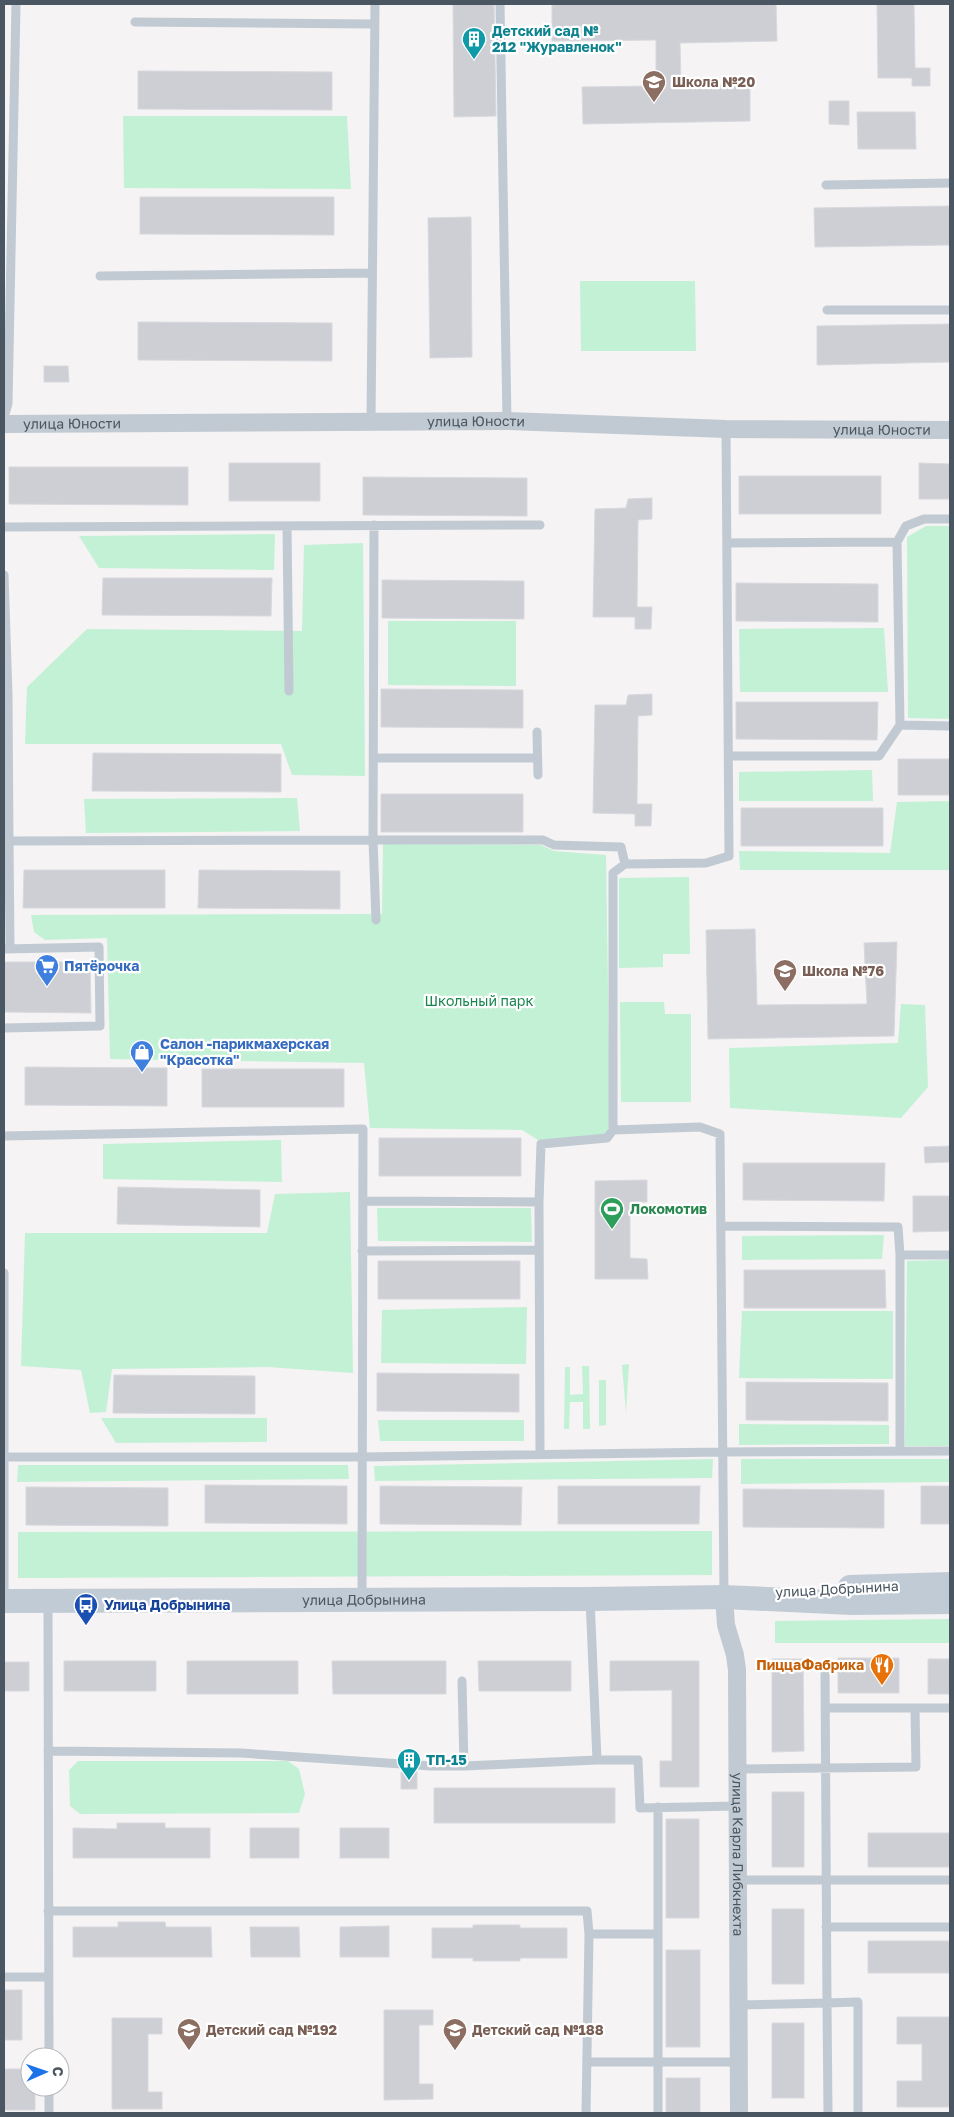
<svg xmlns="http://www.w3.org/2000/svg" width="954" height="2117" font-family="'Golos Text',sans-serif">
  <style>
    .green { fill: #c3f1d5 }
    .building { fill: #cdcfd5; stroke: #d7d9de }
    .lines { fill: none; stroke-linecap: round; stroke-linejoin: round }
    .lane { stroke: #c1cad2; stroke-width: 9 }
    .street { stroke: #c1cad2; stroke-width: 18 }
    .secondary { stroke: #c1cbd6; stroke-width: 24 }
    .labels { text-anchor: middle; stroke-width: 4.5; stroke-linejoin: round; paint-order: stroke }
    .culture-label { font-size: 14px; font-weight: bold; fill: #0d838f; stroke: #fff; text-anchor: start }
    .education-label { font-size: 14px; font-weight: bold; fill: #785e54; stroke: #fff; text-anchor: start }
    .street-label { font-size: 14px; fill: #4a5661; stroke: #fff }
    .shop-label { font-size: 14px; font-weight: bold; fill: #366cbe; stroke: #fff; text-anchor: start }
    .park-label { font-size: 14px; fill: #17864f; stroke: #fff }
    .leisure-label { font-size: 14px; font-weight: bold; fill: #27864d; stroke: #fff; text-anchor: start }
    .transit-label { font-size: 14px; font-weight: bold; fill: #164399; stroke: #fff; text-anchor: start }
    .food-label { font-size: 14px; font-weight: bold; fill: #c56008; stroke: #fff; text-anchor: end }
  </style>
  <rect width="100%" height="100%" fill="#f5f3f3"/>
  <!-- green -->
  <path class="green" d="M123,116H347L351,189L124,188Z
    M580,281H695L696,351H581Z
    M926,526H950V719L908,718L907,537Z
    M275,534L274,570L99,568L79,536Z
    M363,543L365,776L292,775L281,744H25L27,687L87,629L302,631L304,545Z
    M388,621H516V686L388,685Z
    M884,628L888,692H740L739,629Z
    M872,770L873,801H739V772Z
    M297,798L300,831L86,833L84,799Z
    M950,801V870H740L739,851L890,853L897,802Z
    M383,844L541,845L554,851L606,855L610,1122L606,1135L538,1140L522,1130L370,1128L364,1063L110,1059L107,938L45,940L34,932L31,915L382,914Z
    M689,877L690,954H663V967L619,968V878Z
    M620,1002H664L665,1014H691V1102H621Z
    M901,1004L925,1005L928,1087L901,1118L730,1108L729,1048L898,1043Z
    M281,1140L282,1182L103,1179V1144Z
    M350,1192L353,1373L267,1367L112,1369L106,1412L90,1413L81,1370L21,1366L25,1233H267L275,1194Z
    M377,1208H531L532,1242L378,1241Z
    M884,1235L882,1259L742,1260V1236Z
    M950,1260V1446H905L907,1261Z
    M527,1307L526,1364L381,1363L382,1310Z
    M742,1311H893V1379L739,1378Z
    M629,1364L626,1413L622,1365Z
    M582,1366H589L590,1429H583V1402H570L569,1429H564L565,1367H570V1395L583,1394Z
    M599,1380H606V1425L599,1426Z
    M101,1418H267V1442L116,1443Z
    M378,1420H524V1441H380Z
    M739,1424L889,1425V1444L739,1445Z
    M713,1459L712,1478L375,1481L374,1466Z
    M741,1459H950V1482L741,1484Z
    M18,1465H348L349,1479L17,1482Z
    M712,1531V1575L18,1578V1532Z
    M950,1619V1643H775V1621Z
    M78,1761H288L299,1769L305,1794L299,1813L80,1814L70,1806L69,1770Z"/>
  <!-- building -->
  <path class="building" d="M453,4H494L496,116L454,117Z
    M552,4H776L777,41L680,43L681,85L750,84V121L583,124L582,87L656,86V40L552,41Z
    M877,4H914L915,68H930V86H912V78H878Z
    M138,71L332,72V110L138,109Z
    M829,101H849V125L829,124Z
    M857,112H915L916,149H858Z
    M140,197H334V235L140,234Z
    M950,206V245L815,247L814,208Z
    M471,217L472,357L430,358L428,218Z
    M138,322L332,323V361L138,360Z
    M950,324V362L817,365V326Z
    M44,366H68L69,382H44Z
    M229,463H320V501H229Z
    M919,463L950,464V499H919Z
    M9,467H188V505L9,504Z
    M739,476H881V514H739Z
    M363,477L527,478V516L363,515Z
    M652,498V519L638,520L637,607H652L651,629H635V617H593L595,509L626,508L628,499Z
    M103,578H272L271,616L102,615Z
    M382,580L524,581V619L382,618Z
    M736,583L878,584V622L736,621Z
    M381,689L523,690V728L381,727Z
    M652,694V715L638,716L637,804H652L651,826H635V814L593,813L595,705H626L628,695Z
    M736,702H878L877,740L736,739Z
    M93,753L281,754V792L92,791Z
    M898,759H950V795H898Z
    M381,794H523V832H381Z
    M741,808H883V846H741Z
    M24,870H165V908H23Z
    M199,870L340,871V909L198,908Z
    M755,929L757,1005L867,1004L864,943L897,942L894,1036L708,1039L706,930Z
    M4,962H90L91,1013L4,1012Z
    M25,1067L167,1068V1106L25,1105Z
    M202,1069H344V1107H202Z
    M379,1138H521V1176H379Z
    M950,1146V1162L925,1163L924,1147Z
    M743,1163H885L884,1201L743,1200Z
    M647,1180V1202H630V1258L647,1259L648,1279H595V1181Z
    M118,1187L260,1190V1227L117,1224Z
    M913,1196H950V1231L913,1232Z
    M378,1261H520V1299H378Z
    M744,1270H885L886,1308H744Z
    M377,1373L519,1374V1412L377,1411Z
    M114,1375L255,1376V1414L113,1413Z
    M746,1382L888,1383V1421L746,1420Z
    M205,1485L347,1486V1524L205,1523Z
    M380,1486L522,1487L521,1525L380,1524Z
    M558,1486H700L699,1524H558Z
    M921,1486H950V1524H921Z
    M26,1487L168,1488V1526L26,1525Z
    M743,1489L884,1490V1528L743,1527Z
    M838,1658H899V1693H838Z
    M772,1659H803L804,1751L772,1752Z
    M928,1659H950V1694H928Z
    M64,1661H156V1691H64Z
    M187,1661H298V1694H187Z
    M332,1661H446V1694H333Z
    M478,1661H571V1691H479Z
    M610,1661H699V1787H660V1761H672V1690L610,1691Z
    M4,1662H29V1691H4Z
    M401,1772H417V1789H401Z
    M434,1788H615V1823H434Z
    M772,1792H804V1867H772Z
    M666,1819H699V1918H666Z
    M117,1823H165V1828H210V1858H73V1828L117,1829Z
    M250,1828H299V1858H250Z
    M340,1828H389V1858H340Z
    M868,1833H950V1867H868Z
    M772,1909H804V1984H772Z
    M118,1922H165L166,1927H211L212,1957H73V1927H118Z
    M473,1925H520V1928H567V1958H520V1961H473V1958H432V1928H473Z
    M389,1926V1957H340V1927Z
    M250,1927H299L300,1957H251Z
    M868,1941H950V1973H868Z
    M666,1950H700V2047H666Z
    M4,1990H22V2040H4Z
    M384,2010H433V2025H419V2084H433V2099L384,2100Z
    M897,2017H950V2107H897V2081H922V2044H897Z
    M112,2018H162V2034H148V2092H162V2109H112Z
    M772,2023H804V2098H772Z
    M4,2069H30V2087H35V2110H4Z
    M666,2078H700V2113H666Z"/>
  <g class="lines">
    <!-- lane -->
    <path class="lane" d="M500,4L507,421
      M135,22L374,24
      M826,185L950,183
      M100,276L372,273
      M827,310H950
      M4,417L8,404L16,4
      M371,421L375,4
      M287,526L289,691
      M4,527L540,525
      M727,543L897,542L906,526L924,519H950
      M4,575L8,695
      M4,695H8L9,841
      M900,725L950,726
      M537,732L538,775
      M729,756H879L900,725L897,542
      M374,758H537
      M376,920L373,840H543L554,845L621,847L625,864
      M4,949L99,947L100,1026L4,1028
      M10,949L9,841L373,840L374,525
      M4,1136L363,1129L362,1600
      M363,1201L539,1202
      M722,1226L898,1227L900,1255V1451
      M362,1251L539,1250
      M900,1255H950
      M4,1273V1600
      M540,1454L539,1202L541,1144L607,1138L613,1130
      M5,1457H362L723,1452L950,1451
      M724,1596L720,1134L700,1127L613,1130V873L625,864L706,863L729,856L726,429
      M590,1599L597,1760H638L640,1808L738,1806
      M48,1601L49,2057
      M825,1668L827,2003L858,2002V2113
      M825,1708H915
      M48,1751L241,1753L431,1766H464L462,1681
      M464,1766L597,1760
      M738,1769L916,1767L915,1708H950
      M658,1807V2113
      M738,1880H950
      M48,1911H587L589,1934
      M826,1927H950
      M4,1977H48
      M738,2005L827,2003L828,2113
      M587,2062H738
      M49,2087V2113
      M586,2113L589,1934H658"/>
    <!-- street -->
    <g class="street">
      <path id="s1" d="M4,424L507,421L726,429L950,430"/>
      <path id="s2" d="M724,1597L726,1625L735,1655L737,1670L739,2113"/>
    </g>
    <!-- secondary -->
    <g class="secondary">
      <path d="M850,1587L950,1584"/>
      <path id="s3" d="M4,1601L590,1599L724,1597L852,1603L950,1602"/>
    </g>
  </g>
  <!-- icons -->
  <defs>
    <g id="building-pin" transform="scale(1.25)"><path d="M0 17L-7.5 6A9.5 9.5 0 1 1 7.5 6Z" fill="#0f9aa8" stroke="#fff"/><path d="M-4-6H4V6H1V3H-1V6H-4ZM-2.5-4.3h1.7v1.8h-1.7ZM.8-4.3h1.7v1.8H.8ZM-2.5-1h1.7V.8h-1.7ZM.8-1h1.7V.8H.8Z" fill="#fff"/></g>
    <g id="school-pin" transform="scale(1.25)"><path d="M0 17L-7.5 6A9.5 9.5 0 1 1 7.5 6Z" fill="#8d6e63" stroke="#fff"/><path d="M0-5L7-2L0 1L-7-2ZM-4 1L0 2.5L4 1V4Q0 6-4 4Z" fill="#fff"/></g>
    <g id="supermarket-pin" transform="scale(1.25)"><path d="M0 17L-7.5 6A9.5 9.5 0 1 1 7.5 6Z" fill="#3f7fe0" stroke="#fff"/><path d="M-6-5.5h2.5l.6 2H6L4.5 2H-2.5L-4.4-4H-6ZM-1.5 3.2a1.3 1.3 0 1 0 .1 0ZM3 3.2a1.3 1.3 0 1 0 .1 0Z" fill="#fff"/></g>
    <g id="shop-pin" transform="scale(1.25)"><path d="M0 17L-7.5 6A9.5 9.5 0 1 1 7.5 6Z" fill="#3f7fe0" stroke="#fff"/><path d="M-5-2.5h2.3a2.7 3.5 0 0 1 5.4 0H5L5.5 6h-11ZM-1.5-2.5h3a1.5 2.3 0 0 0-3 0Z" fill="#fff"/></g>
    <g id="stadium-pin" transform="scale(1.25)"><path d="M0 17L-7.5 6A9.5 9.5 0 1 1 7.5 6Z" fill="#2e9e5b" stroke="#fff"/><path d="M0-5a6.5 5 0 1 0 0 10a6.5 5 0 1 0 0-10ZM-3.5-1.8h7v3.6h-7Z" fill="#fff"/></g>
    <g id="bus-pin" transform="scale(1.25)"><path d="M0 17L-7.5 6A9.5 9.5 0 1 1 7.5 6Z" fill="#1a4fb4" stroke="#fff"/><path d="M-5-6H5V4H4V6H2V4H-2V6H-4V4H-5ZM-3.5-4V0h7V-4ZM-3.5 1.2v1.5H-2V1.2ZM2 1.2v1.5H3.5V1.2Z" fill="#fff"/></g>
    <g id="restaurant-pin" transform="scale(1.25)"><path d="M0 17L-7.5 6A9.5 9.5 0 1 1 7.5 6Z" fill="#e8710a" stroke="#fff"/><path d="M-5-6h1v4h1v-4h1v4h1v-4h1v5L-1.5 .5V6h-2V.5L-5-1ZM5-6V6H3V1.5H1.5Q1.5-4 5-6Z" fill="#fff"/></g>
  </defs>
  <g fill-rule="evenodd">
    <use href="#building-pin" x="474" y="39"/>
    <use href="#school-pin" x="654" y="82"/>
    <use href="#supermarket-pin" x="47" y="966"/>
    <use href="#school-pin" x="785" y="971"/>
    <use href="#shop-pin" x="142" y="1052"/>
    <use href="#stadium-pin" x="612" y="1209"/>
    <use href="#bus-pin" x="86" y="1605"/>
    <use href="#restaurant-pin" x="882" y="1665"/>
    <use href="#building-pin" x="409" y="1760"/>
    <use href="#school-pin" x="189" y="2030"/>
    <use href="#school-pin" x="455" y="2030"/>
  </g>
  <g class="labels">
    <!-- culture labels -->
    <g class="culture-label">
      <text x="492" y="36">Детский сад №<tspan x="492" dy="16">212 "Журавленок"</tspan></text>
      <text x="426" y="1765">ТП-15</text>
    </g>
    <!-- education labels -->
    <g class="education-label">
      <text x="672" y="87">Школа №20</text>
      <text x="802" y="976">Школа №76</text>
      <text x="206" y="2035">Детский сад №192</text>
      <text x="472" y="2035">Детский сад №188</text>
    </g>
    <!-- street labels -->
    <g class="street-label">
      <text dy="5" stroke="none"><textPath href="#s1" startOffset="472">улица Юности</textPath></text>
      <text dy="5" stroke="none"><textPath href="#s1" startOffset="68">улица Юности</textPath></text>
      <text dy="5" stroke="none"><textPath href="#s1" startOffset="878">улица Юности</textPath></text>
      <text transform="translate(837 1589) rotate(-3)" y="5">улица Добрынина</text>
      <text dy="5" stroke="none"><textPath href="#s3" startOffset="360">улица Добрынина</textPath></text>
      <text dy="5" stroke="none"><textPath href="#s2" startOffset="259">улица Карла Либкнехта</textPath></text>
    </g>
    <!-- shop labels -->
    <g class="shop-label">
      <text x="64" y="971">Пятёрочка</text>
      <text x="160" y="1049">Салон -парикмахерская<tspan x="160" dy="16">"Красотка"</tspan></text>
    </g>
    <!-- park labels -->
    <g class="park-label">
      <text x="479" y="1006">Школьный парк</text>
    </g>
    <!-- leisure labels -->
    <g class="leisure-label">
      <text x="630" y="1214">Локомотив</text>
    </g>
    <!-- transit labels -->
    <g class="transit-label">
      <text x="104" y="1610">Улица Добрынина</text>
    </g>
    <!-- food labels -->
    <g class="food-label">
      <text x="864" y="1670">ПиццаФабрика</text>
    </g>
  </g>
  <!-- border -->
  <rect width="954" height="2117" fill="none" stroke="#4a5661" stroke-width="10"/>
  <!-- north arrow -->
  <g transform="translate(45 2072) rotate(88)"><circle r="24" fill="#ffffff" stroke="#b7bbc0"/>
  <path d="M0-4L9 19L0 12L-9 19Z" fill="#1a73e8"/>
  <text y="-8" font-size="14" font-weight="bold" text-anchor="middle" fill="#4a5661">С</text>
  </g>
</svg>
